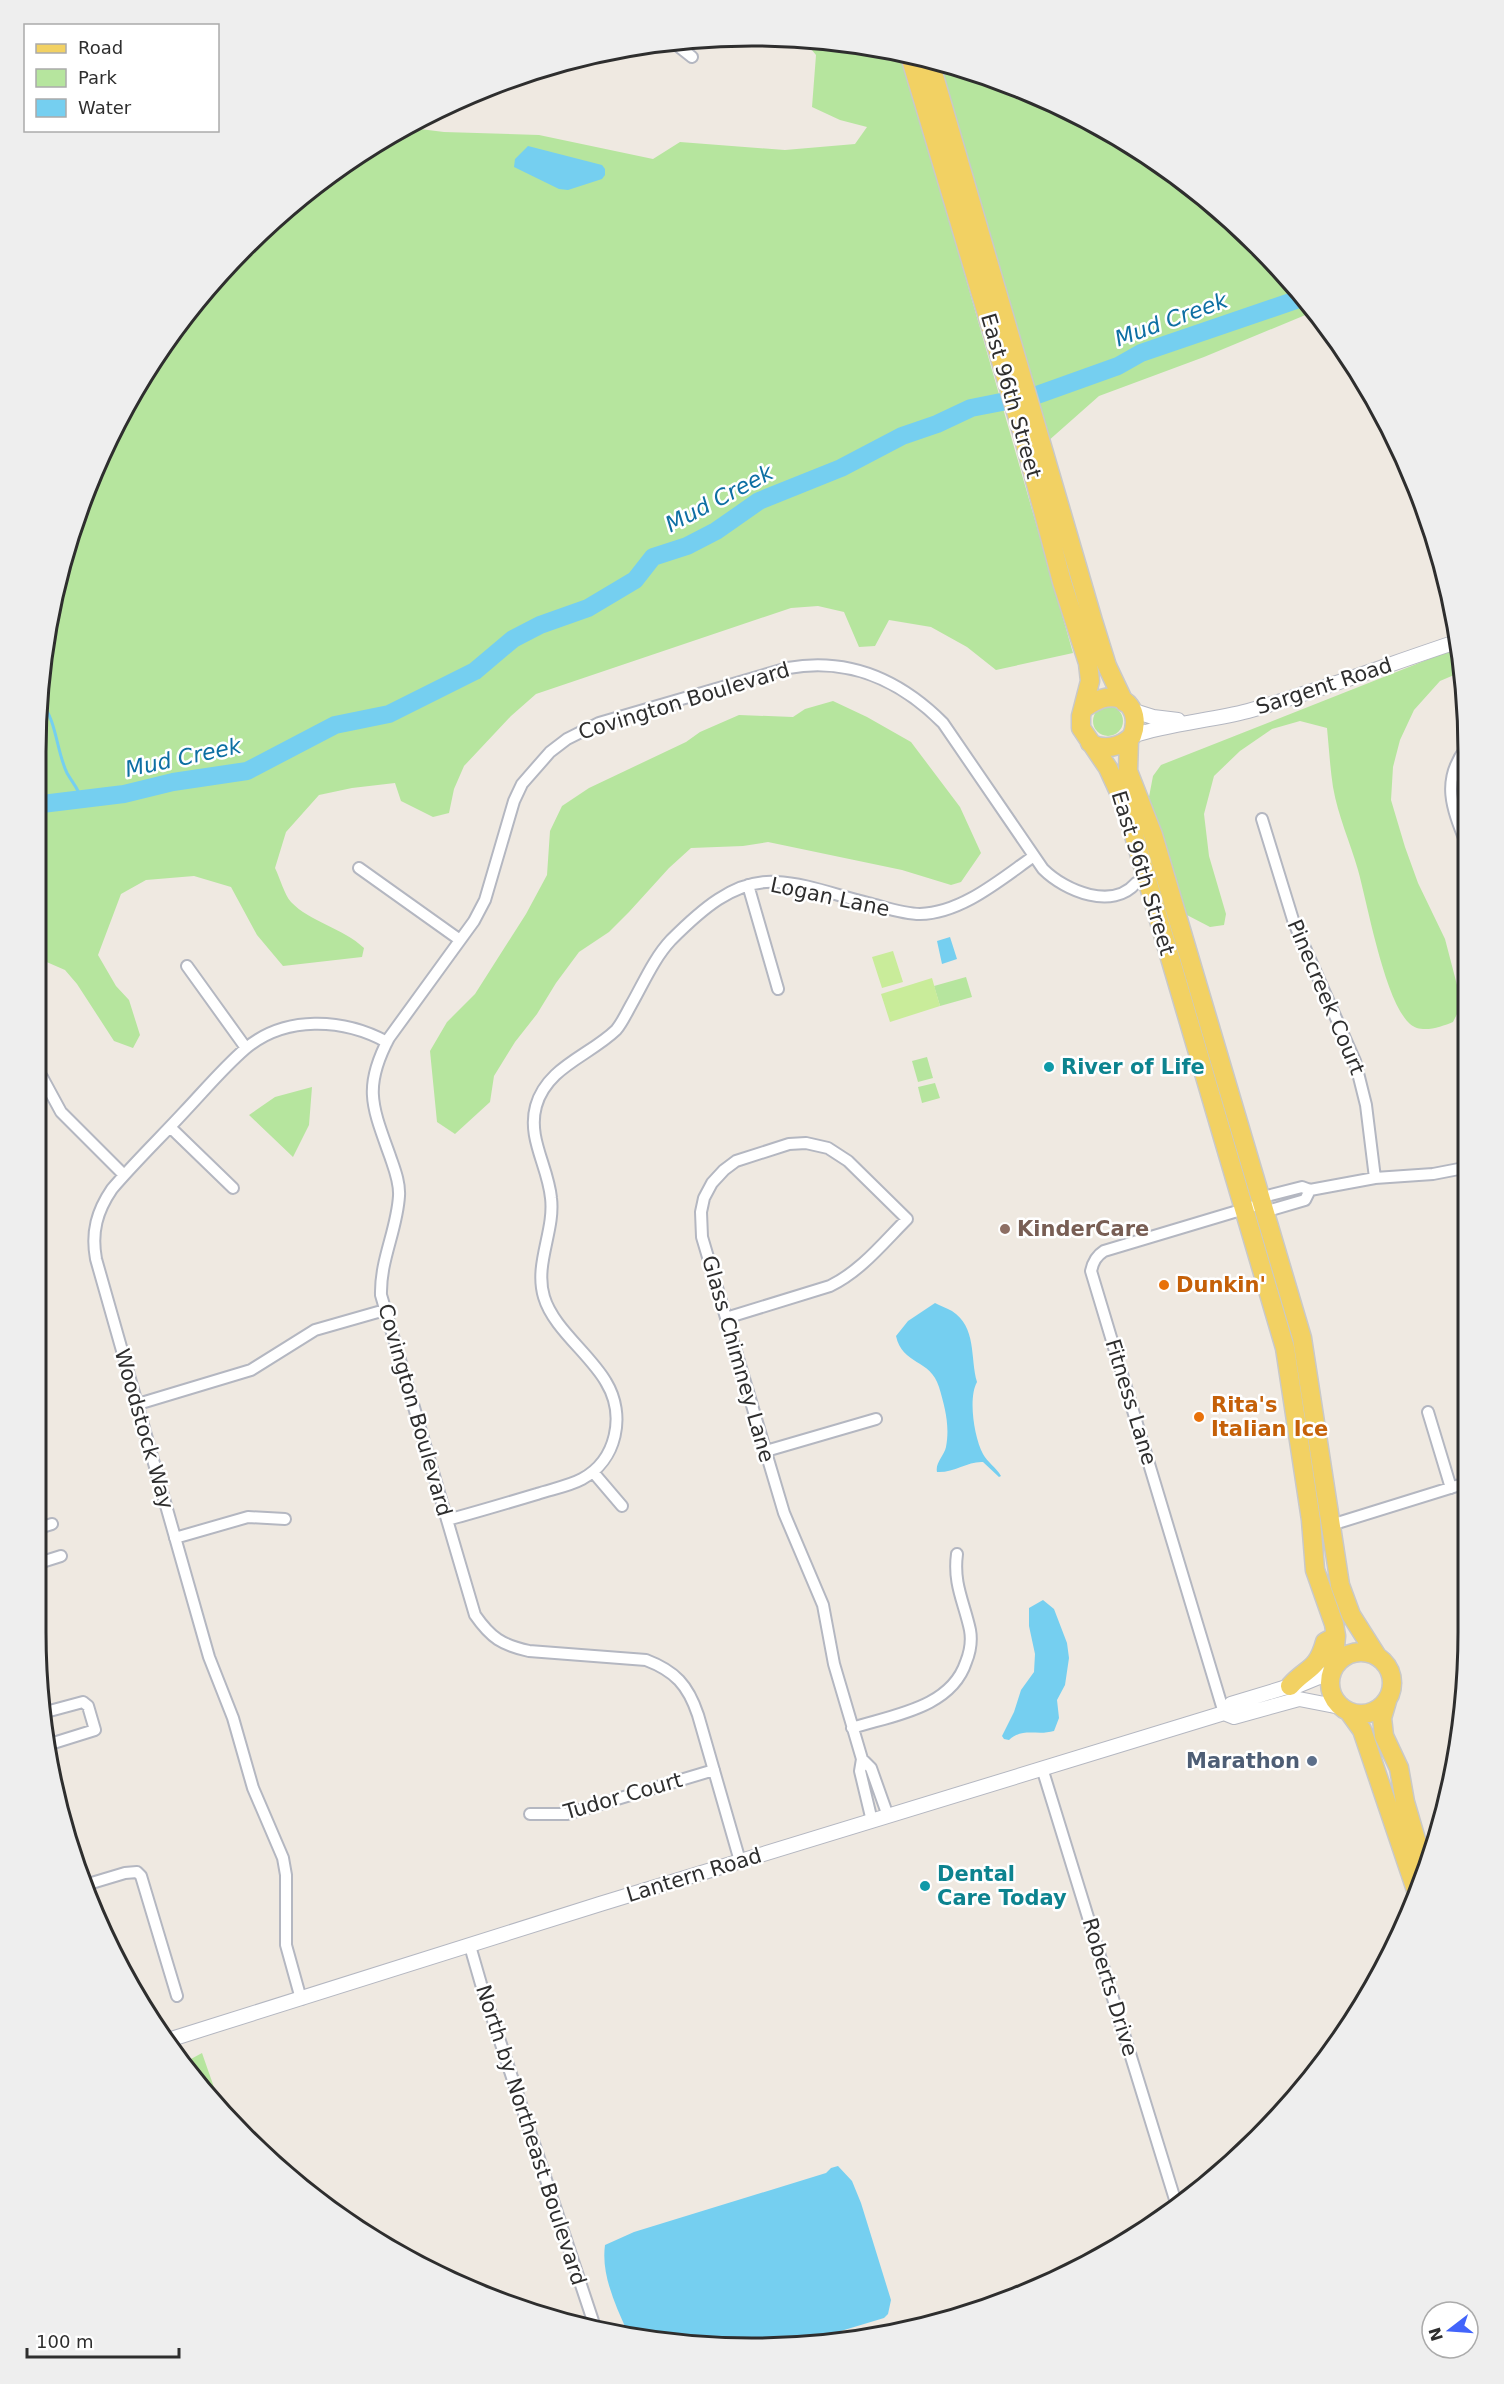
<svg xmlns="http://www.w3.org/2000/svg" width="1504" height="2384" font-family="'DejaVu Sans',sans-serif">
  <style>
    .green { fill: #b6e59e }
    .pitch { fill: #c9ec9a }
    .water { fill: #75cff0 }
    .lines { fill: none; stroke-linecap: round; stroke-linejoin: round }
    .stream { stroke: #75cff0; stroke-width: 3 }
    .river { stroke: #75cff0; stroke-width: 18 }
    .minor-casing { stroke: #b4b7c1; stroke-width: 14 }
    .tertiary-casing { stroke: #b4b7c1; stroke-width: 16 }
    .primary-casing { stroke: #c9c9c9; stroke-width: 21 }
    .minor { stroke: #fff; stroke-width: 10 }
    .tertiary { stroke: #fff; stroke-width: 14 }
    .primary { stroke: #f2d163; stroke-width: 18 }
    .culture-dot { fill: #0f9aa8; stroke: #fff; stroke-width: 2 }
    .education-dot { fill: #8d6e63; stroke: #fff; stroke-width: 2 }
    .food-dot { fill: #e8710a; stroke: #fff; stroke-width: 2 }
    .service-dot { fill: #5c6f8a; stroke: #fff; stroke-width: 2 }
    .labels { text-anchor: middle; stroke-width: 5; stroke-linejoin: round; paint-order: stroke }
    .street-label { font-size: 21px; fill: #2e2e2e; stroke: #fff }
    .culture-label { font-size: 21px; font-weight: bold; fill: #0d838f; stroke: #fff; text-anchor: start }
    .education-label { font-size: 21px; font-weight: bold; fill: #785e54; stroke: #fff; text-anchor: start }
    .food-label { font-size: 21px; font-weight: bold; fill: #c56008; stroke: #fff; text-anchor: start }
    .service-label { font-size: 21px; font-weight: bold; fill: #4e5e75; stroke: #fff; text-anchor: end }
    .water-label { font-size: 22px; font-style: italic; fill: #0d6fa3; stroke: #fff }
    .rim { fill: none; stroke: #2e2e2e; stroke-width: 3 }
  </style>
  <rect width="100%" height="100%" fill="#efe9e1"/>
  <!-- green -->
  <path class="green" d="M802,38L902,55L1073,653L996,670L967,647L931,627L889,620L875,646L859,647L844,612L818,606L791,608L536,694L511,716L464,766L454,789L449,813L433,817L401,801L395,783L352,788L319,795L286,832L275,868C280,878 284,894 291,902C310,922 343,928 364,948L362,957L283,966L257,935L231,887L194,876L146,880L121,894L98,955L116,986L129,1000L140,1035L133,1048L114,1041L77,984L65,970L42,960V659L91,478L184,316L280,213L394,132L404,127L444,132L539,135L653,159L680,142L785,150L855,144L867,127L840,120L812,107L816,55Z
    M937,60L1069,110L1188,184L1315,311L1204,357L1099,396L1047,442Z
    M1457,648L1461,672L1440,681L1414,710L1400,740L1393,767L1391,800L1405,847L1418,883L1445,939L1457,985L1460,1008L1453,1022C1441,1027 1421,1034 1410,1024C1385,1002 1368,906 1358,870C1350,842 1338,816 1333,787C1330,768 1329,748 1327,728L1300,721L1272,729L1240,751L1214,776L1204,814L1209,856L1226,914L1224,925L1210,927L1185,914L1149,797L1153,776L1161,765Z
    M833,701L867,717L911,742L960,807L981,853L961,882L951,885L902,870L768,842L743,846L691,848L669,868L629,912L609,932L579,952L556,983L537,1014L515,1042L494,1076L490,1102L455,1134L437,1122L430,1051L447,1022L475,994L526,914L547,875L550,831L562,806L589,788L686,742L700,732L739,715L793,717L805,709Z
    M1093 721a15 15 0 1 1 30 0a15 15 0 1 1-30 0Z
    M966,977L972,997L940,1006L934,986Z
    M927,1057L933,1078L918,1082L912,1061Z
    M935,1083L940,1098L922,1103L918,1087Z
    M312,1087L309,1125L293,1157L249,1115L275,1097Z
    M202,2053L223,2113L197,2082L191,2059Z"/>
  <!-- pitch -->
  <path class="pitch" d="M893,951L903,982L882,988L872,957Z
    M932,978L940,1006L890,1022L881,994Z"/>
  <!-- water -->
  <path class="water" d="M528,146L602,165L605,169V175L602,179L568,190L559,189L514,167L515,159Z
    M950,937L957,959L942,964L937,941Z
    M935,1303C940,1306 947,1308 952,1311C977,1327 970,1358 977,1382C968,1398 974,1437 983,1454C987,1462 996,1467 1001,1476L999,1477L983,1462C968,1461 954,1473 937,1472C935,1463 944,1456 946,1447C950,1426 945,1407 939,1387C931,1359 902,1365 896,1336L908,1321Z
    M1043,1600L1054,1609L1067,1643L1069,1658L1065,1685L1057,1700L1059,1718L1054,1731C1037,1736 1023,1727 1009,1740L1004,1739L1002,1736L1014,1712L1021,1690L1034,1672L1035,1654L1029,1626V1608Z
    M838,2166L852,2181L861,2203L891,2300L888,2314L884,2318L801,2343L706,2346L627,2331C615,2304 601,2274 605,2245L634,2232L826,2173L831,2168Z"/>
  <g class="lines">
    <!-- stream -->
    <path class="stream" d="M42,704C56,719 57,753 67,773C72,782 78,788 81,798"/>
    <!-- river -->
    <path class="river" d="M42,804L124,794L173,782L247,771L335,725L389,714L475,671L513,639L540,625L588,608L635,580L653,557L687,546L716,531L759,501L841,468L902,436L937,424L971,408L1037,395L1118,366L1141,353L1302,298"/>
    <!-- minor casing -->
    <g class="minor-casing">
      <path id="minor" d="M673,42L692,57
        M1262,819L1294,923L1355,1061L1366,1105L1375,1178
        M1466,843C1452,808 1441,781 1466,748
        M359,868L460,940
        M748,885L778,989
        M187,966L246,1048
        M42,1077L61,1112L124,1175
        M170,1127L233,1188
        M1259,1198L1302,1187L1310,1190L1375,1178L1433,1174L1464,1168
        M1264,1212L1305,1200L1310,1190
        M726,1318L830,1286C861,1271 883,1243 907,1219L848,1161L828,1148L806,1143L789,1144L736,1161L724,1170L712,1183L704,1198L701,1212L702,1237L784,1513L823,1605L834,1664L862,1759L860,1771L872,1821
        M138,1404L251,1370L315,1330L385,1310
        M1428,1412L1451,1488
        M766,1451L876,1419
        M593,1472L622,1506
        M447,1520C477,1512 507,1503 537,1494C552,1489 569,1486 582,1479C617,1460 626,1415 606,1382C590,1354 553,1328 544,1297C534,1264 555,1231 551,1198C548,1166 527,1138 536,1106C547,1067 589,1056 616,1030C622,1023 626,1014 631,1005C643,984 654,958 671,940C699,912 734,879 776,882C806,883 838,896 868,903C884,907 903,914 920,914C962,913 1001,879 1034,856
        M1331,1525L1463,1484
        M42,1527L52,1524
        M175,1538L248,1517L285,1519
        M42,1562L61,1556
        M42,1713L83,1702L88,1706L95,1730L47,1745
        M1224,1713L1091,1271C1093,1262 1096,1256 1104,1251L1261,1204
        M852,1728C893,1715 951,1708 966,1662C970,1652 972,1641 970,1630C964,1602 953,1584 957,1554
        M862,1759L871,1768L888,1816
        M1042,1768L1177,2206
        M530,1814H567L714,1770
        M740,1861L698,1715C688,1685 675,1671 646,1660L529,1651C502,1645 491,1638 475,1615L381,1295C380,1260 397,1230 399,1196C400,1182 394,1168 390,1156C372,1106 363,1087 389,1038L474,921L485,900L514,801L522,784L550,752L567,739L599,723L788,668C850,657 900,680 943,723L1043,869C1066,892 1113,910 1136,883L1147,880
        M85,1885L125,1873L137,1872L141,1876L177,1996
        M470,1946L481,1984L594,2324
        M301,1999L286,1945V1875L283,1858L253,1788L233,1718L209,1657L96,1259C91,1232 97,1211 112,1189C135,1162 160,1138 184,1112C204,1091 223,1068 245,1049C285,1015 343,1018 387,1042"/>
    </g>
    <!-- tertiary casing -->
    <g class="tertiary-casing">
      <path id="tertiary" d="M1134,711L1153,717L1178,720
        M1132,736C1170,723 1210,721 1248,711C1318,691 1387,665 1456,642
        M1224,1713L1234,1717L1299,1699L1340,1707
        M165,2041L600,1904L1224,1713L1231,1704L1290,1686H1297L1331,1672"/>
    </g>
    <!-- primary casing -->
    <g class="primary-casing">
      <path id="primary" d="M910,56L1023,435L1062,582L1088,663L1090,681L1081,716V728L1108,768L1125,805L1285,1348L1311,1520L1315,1570L1334,1624L1336,1636L1333,1669
        M929,59L1093,621L1107,666L1124,702
        M1084,708C1089,705 1095,701 1101,699C1127,691 1141,713 1132,736C1121,747 1104,751 1090,743
        M1129,739L1128,771L1153,835L1302,1338L1340,1585L1351,1615L1377,1656
        M1330 1683a31 31 0 1 1 62 0a31 31 0 1 1-62 0Z
        M1290,1686C1307,1667 1317,1671 1325,1642L1334,1637
        M1387,1701L1382,1718L1384,1736L1399,1768L1405,1802L1424,1867
        M1349,1712L1362,1730L1417,1893"/>
    </g>
    <!-- minor -->
    <use href="#minor" class="minor"/>
    <!-- tertiary -->
    <use href="#tertiary" class="tertiary"/>
    <!-- primary -->
    <use href="#primary" class="primary"/>
  </g>
  <!-- markers -->
  <g class="culture-dot">
    <circle cx="1049" cy="1067" r="6"/>
    <circle cx="925" cy="1886" r="6"/>
  </g>
  <circle class="education-dot" cx="1005" cy="1229" r="6"/>
  <g class="food-dot">
    <circle cx="1164" cy="1285" r="6"/>
    <circle cx="1199" cy="1417" r="6"/>
  </g>
  <circle class="service-dot" cx="1312" cy="1761" r="6"/>
  <g class="labels">
    <!-- street labels -->
    <g class="street-label">
      <text transform="translate(1011 396) rotate(74)" y="7">East 96th Street</text>
      <text transform="translate(1324 686) rotate(-18)" y="7">Sargent Road</text>
      <text transform="translate(684 701) rotate(-17)" y="7">Covington Boulevard</text>
      <text transform="translate(1143 873) rotate(73)" y="7">East 96th Street</text>
      <text transform="translate(830 897) rotate(12)" y="7">Logan Lane</text>
      <text transform="translate(1326 997) rotate(67)" y="7">Pinecreek Court</text>
      <text transform="translate(738 1359) rotate(74)" y="7">Glass Chimney Lane</text>
      <text transform="translate(1131 1402) rotate(73)" y="7">Fitness Lane</text>
      <text transform="translate(415 1410) rotate(74)" y="7">Covington Boulevard</text>
      <text transform="translate(144 1429) rotate(74)" y="7">Woodstock Way</text>
      <text transform="translate(623 1796) rotate(-16)" y="7">Tudor Court</text>
      <text transform="translate(694 1875) rotate(-17)" y="7">Lantern Road</text>
      <text transform="translate(1110 1987) rotate(73)" y="7">Roberts Drive</text>
      <text transform="translate(531 2135) rotate(72)" y="7">North by Northeast Boulevard</text>
    </g>
    <!-- culture labels -->
    <g class="culture-label">
      <text x="1061" y="1074">River of Life</text>
      <text x="937" y="1881">Dental<tspan x="937" dy="24">Care Today</tspan></text>
    </g>
    <!-- education labels -->
    <g class="education-label">
      <text x="1017" y="1236">KinderCare</text>
    </g>
    <!-- food labels -->
    <g class="food-label">
      <text x="1176" y="1292">Dunkin'</text>
      <text x="1211" y="1412">Rita's<tspan x="1211" dy="24">Italian Ice</tspan></text>
    </g>
    <!-- service labels -->
    <g class="service-label">
      <text x="1300" y="1768">Marathon</text>
    </g>
    <!-- water labels -->
    <g class="water-label">
      <text transform="translate(1171 319) rotate(-20)" y="8">Mud Creek</text>
      <text transform="translate(719 498) rotate(-28)" y="8">Mud Creek</text>
      <text transform="translate(183 757) rotate(-12)" y="8">Mud Creek</text>
    </g>
  </g>
  <!-- crop -->
  <path d="M0 0H1504V2384H0ZM752 46H752A706 706 0 0 1 1458 752V1632A706 706 0 0 1 752 2338H752A706 706 0 0 1 46 1632V752A706 706 0 0 1 752 46Z" fill="#eee" fill-rule="evenodd"/>
  <path class="rim" d="M752 46H752A706 706 0 0 1 1458 752V1632A706 706 0 0 1 752 2338H752A706 706 0 0 1 46 1632V752A706 706 0 0 1 752 46Z"/>
  <!-- legend -->
  <rect x="24" y="24" width="195" height="108" fill="#ffffff" stroke="#ababab" stroke-width="1.5"/>
  <rect x="36" y="44" width="30" height="9" fill="#f2d163" stroke="#ababab" stroke-width="1.5"/>
  <text x="78" y="54" font-size="18" fill="#2e2e2e">Road</text>
  <rect x="36" y="69" width="30" height="18" fill="#b6e59e" stroke="#ababab" stroke-width="1.5"/>
  <text x="78" y="84" font-size="18" fill="#2e2e2e">Park</text>
  <rect x="36" y="99" width="30" height="18" fill="#75cff0" stroke="#ababab" stroke-width="1.5"/>
  <text x="78" y="114" font-size="18" fill="#2e2e2e">Water</text>
  <!-- north arrow -->
  <g transform="translate(1450 2330) rotate(253)"><circle r="28" fill="#ffffff" stroke="#ababab" stroke-width="1.5"/>
  <path d="M0-4.5L10 22L0 15L-10 22Z" fill="#4264fb"/>
  <text y="-9" font-size="16" font-weight="bold" text-anchor="middle" fill="#2e2e2e">N</text>
  </g>
  <!-- scale -->
  <path d="M27 2348v9h152v-9" fill="none" stroke="#2e2e2e" stroke-width="3"/>
  <text x="36" y="2348" font-size="18" fill="#2e2e2e" stroke="#ffffff" stroke-width="4.5" paint-order="stroke">100 m</text>
</svg>
